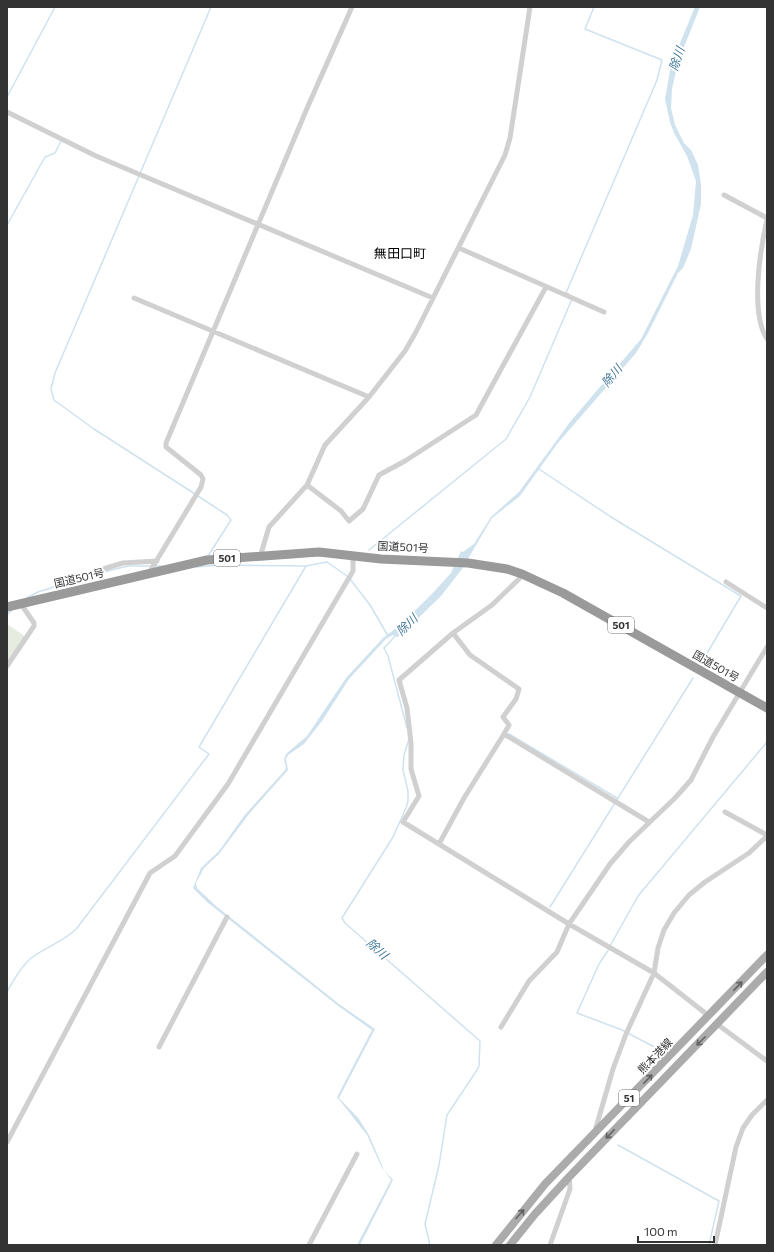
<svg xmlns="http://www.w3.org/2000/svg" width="774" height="1252" font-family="Commissioner,'Noto Sans JP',sans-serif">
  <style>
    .green { fill: #e6ecdf }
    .water { fill: #cfe2ee }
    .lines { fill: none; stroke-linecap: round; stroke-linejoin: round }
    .stream { stroke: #cfe2ee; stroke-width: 1.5 }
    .street { stroke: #d0d0d0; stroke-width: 5 }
    .primary { stroke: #ababab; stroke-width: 8 }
    .highway { stroke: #9a9a9a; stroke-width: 9 }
    .oneway { stroke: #636363 }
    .labels { text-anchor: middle; stroke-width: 4; stroke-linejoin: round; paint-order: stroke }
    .shield { fill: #fff; stroke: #707070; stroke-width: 1 }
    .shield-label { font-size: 10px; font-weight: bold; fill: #333 }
    .street-label { font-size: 11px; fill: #333; stroke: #fff }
    .water-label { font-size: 12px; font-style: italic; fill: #3f7597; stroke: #fff }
    .quarter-label { font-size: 13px; fill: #000; stroke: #fff }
  </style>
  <rect width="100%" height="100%" fill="#fff"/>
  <!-- green -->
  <path class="green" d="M7,624L26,637L7,662Z"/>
  <!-- water -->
  <path class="water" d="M695,7H700L678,62L672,89L671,108L675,125L684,143L691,150L698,165L701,185V204L691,249L683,268L678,273L648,333L636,353L557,444L520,496L492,518L462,569L441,596L402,634L397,637L393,635L386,639L349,679L322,721L304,744L288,755L286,759L288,770L249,814L219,854L204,868L196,883L197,888L216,906L339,1004L375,1029L339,1098L359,1119L369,1135L384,1170L393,1180L360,1245H357L391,1180L381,1166L367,1135L337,1097L372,1030L337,1005L207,902L193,888L201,868L219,851L244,816L285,770L286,767L284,760L286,754L307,736L346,678L383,638L399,626L430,596L451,573L461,551L463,552L474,544L491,517L519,492L570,422L641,339L678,266L693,215L696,181L687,156L674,133L670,122L665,99L671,65Z"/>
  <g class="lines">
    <!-- stream -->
    <path class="stream" d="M7,97L55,7
      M7,225L45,157L55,153L61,141
      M569,294L566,293L657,80L662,60L585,29L594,7
      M539,469L611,517L741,596L703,660
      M195,494L94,429L54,400L51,389L55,373L211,7
      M198,496L227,515L231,520L208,556
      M369,550L506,439L530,397L572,299
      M196,567L220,565L306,566L327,562L347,576
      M350,579L370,605L388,636
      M25,599L38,592L99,573L128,566H162
      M7,615L12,610
      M396,635L384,648L388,656L407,728
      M509,734L617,798
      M409,739L404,755L403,770L408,791V801L406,808L393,837L342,918L345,923L480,1041L479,1066L477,1070L447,1115L439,1165L425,1224L430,1245
      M550,907L693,678
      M610,946L638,896L767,742
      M609,949L599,964L577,1013L622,1030L658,1049
      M7,992C13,981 20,968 30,959C45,947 64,942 77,928L209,754L199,747L306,566
      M618,1145L719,1201L709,1245"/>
    <!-- street -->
    <path class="street" d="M7,112L96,156L433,298
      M724,195L767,218
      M767,220C760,250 750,313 767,339
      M459,248L604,312
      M134,298L369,397
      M307,485L341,511L349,521L363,509L379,475L405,461L476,415L546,287
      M260,557L269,527L307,485L325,445L369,397L405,351L416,332L505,155L510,138L530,7
      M100,570L123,563L157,561
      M149,573L201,487L203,479L201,475L166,447V443L308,106L352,7
      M522,574L520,578L492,605L453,633L399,680L407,708L411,743V769L419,796L403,822L569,924L654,973L709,1016
      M726,582L767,608
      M453,633L470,655L519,689L516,699L503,717L509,725L504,734L649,822
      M7,666L34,626V623L21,604
      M725,812L767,835
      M439,844L464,798L504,734
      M717,1024L767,1061
      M501,1027L529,981L557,952L569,924L610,864L629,842L675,798L691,780L713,737L767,647
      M159,1047L227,917
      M595,1131L613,1069L626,1034L654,973L658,948L664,930L674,913L689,895L705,882L749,853L767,836
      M7,1142L150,873L175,856L228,784L353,571V556
      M309,1245L357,1154
      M550,1245L570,1189L569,1177
      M715,1245L736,1147L743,1128L752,1115L767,1100"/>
    <!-- primary -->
    <path class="primary" d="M496,1245L545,1184L767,955
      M510,1245L535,1214L569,1177L767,972"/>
    <!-- highway -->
    <path class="highway" d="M7,607L207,560L319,552L381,559L468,563L507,569L522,574L563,593L767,708"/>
  </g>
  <!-- one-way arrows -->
  <defs><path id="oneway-shaft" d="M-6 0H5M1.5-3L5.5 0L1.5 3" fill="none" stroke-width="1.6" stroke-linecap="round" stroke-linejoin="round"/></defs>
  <g class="oneway">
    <use href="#oneway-shaft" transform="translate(738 986) rotate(-46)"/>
    <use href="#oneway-shaft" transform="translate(701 1041) rotate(135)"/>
    <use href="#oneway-shaft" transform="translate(648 1079) rotate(-46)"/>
    <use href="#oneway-shaft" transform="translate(610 1134) rotate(134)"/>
    <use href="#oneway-shaft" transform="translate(520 1214) rotate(-49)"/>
  </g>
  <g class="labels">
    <!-- shield labels -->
    <g class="shield">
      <rect x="214" y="550" width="26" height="16" rx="3"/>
      <rect x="608" y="617" width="26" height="16" rx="3"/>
      <rect x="619" y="1090" width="20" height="16" rx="3"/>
    </g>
    <g class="shield-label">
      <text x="227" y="562">501</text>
      <text x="621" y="629">501</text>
      <text x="629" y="1102">51</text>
    </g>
    <!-- street labels -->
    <g class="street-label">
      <text transform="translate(403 547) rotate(3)" y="4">国道501号</text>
      <text transform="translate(79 578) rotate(-13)" y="4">国道501号</text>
      <text transform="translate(716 666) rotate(30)" y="4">国道501号</text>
      <text transform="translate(655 1056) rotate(-46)" y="4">熊本港線</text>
    </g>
    <!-- water labels -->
    <g class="water-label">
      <text transform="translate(677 59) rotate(-71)" y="4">除川</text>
      <text transform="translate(612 376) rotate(-50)" y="4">除川</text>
      <text transform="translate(407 625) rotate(-44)" y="4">除川</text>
      <text transform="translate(377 949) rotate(42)" y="4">除川</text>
    </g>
    <!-- quarter labels -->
    <g class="quarter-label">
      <text x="400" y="258">無田口町</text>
    </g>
  </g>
  <!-- border -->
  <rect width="774" height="1252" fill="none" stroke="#333333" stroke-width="16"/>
  <!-- scale -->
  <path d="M638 1236v6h76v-6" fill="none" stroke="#333333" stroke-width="2"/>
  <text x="644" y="1236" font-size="12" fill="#333333" stroke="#ffffff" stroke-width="3" paint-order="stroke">100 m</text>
</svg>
